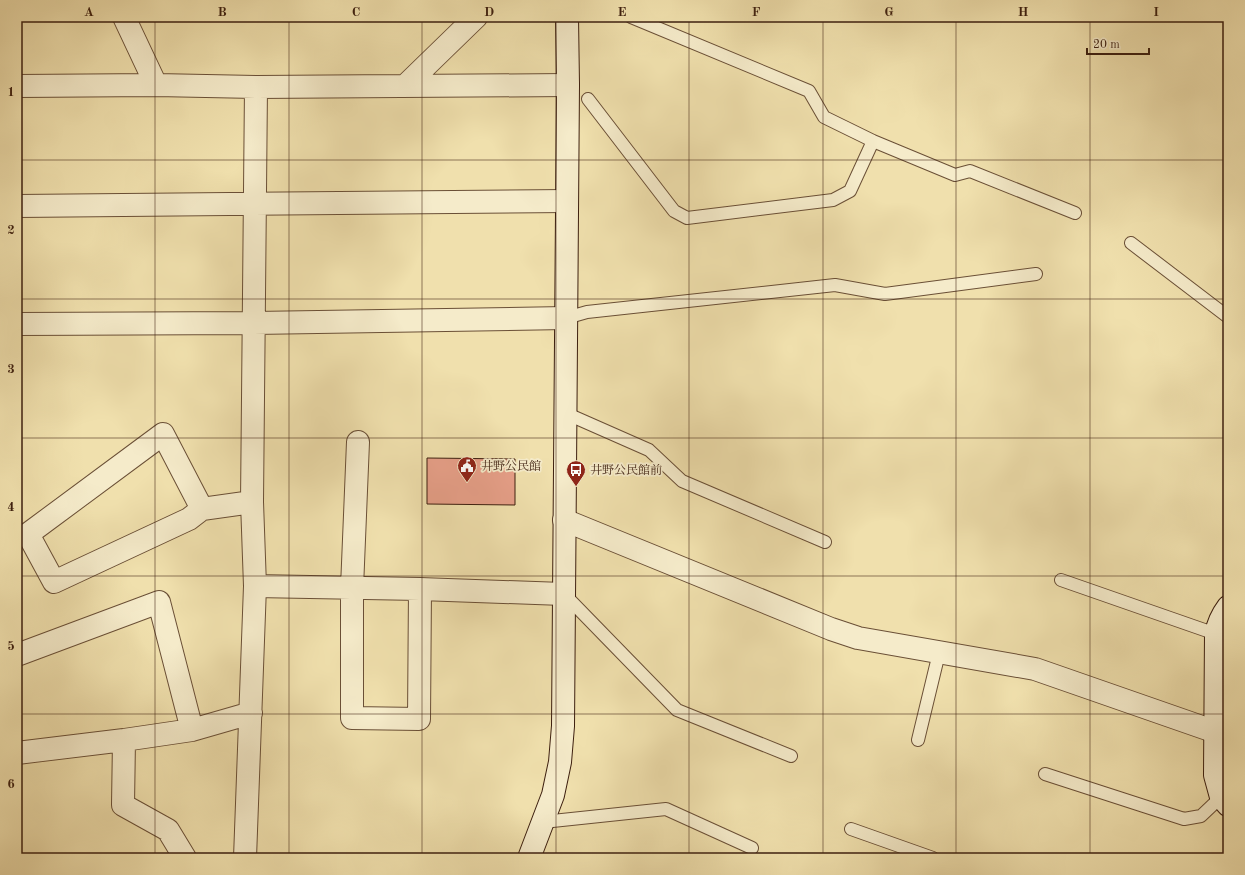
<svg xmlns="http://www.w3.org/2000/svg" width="1245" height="875" font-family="'Old Standard TT','Noto Serif JP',serif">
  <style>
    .building { fill: #e69f88; stroke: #3d1f0f }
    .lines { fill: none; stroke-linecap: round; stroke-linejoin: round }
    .lane-casing { stroke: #6a4f36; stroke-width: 14 }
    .street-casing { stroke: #6a4f36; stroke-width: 24 }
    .secondary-casing { stroke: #3d1f0f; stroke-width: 24 }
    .lane { stroke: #f5ebca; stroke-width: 12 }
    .street { stroke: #f5ebca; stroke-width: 22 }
    .secondary { stroke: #f5ebca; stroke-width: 22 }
    .grid { fill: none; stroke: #3d1f0f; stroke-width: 1; stroke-opacity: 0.55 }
    .labels { text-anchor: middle; stroke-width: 3.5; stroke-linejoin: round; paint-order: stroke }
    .poi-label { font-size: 12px; fill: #3d1f0f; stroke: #f5ebca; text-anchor: start }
    .neatline { fill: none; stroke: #3d1f0f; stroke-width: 1.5 }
    .grid-label { font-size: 13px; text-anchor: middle; font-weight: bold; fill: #3d1f0f }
  </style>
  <rect width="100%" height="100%" fill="#f0e0ad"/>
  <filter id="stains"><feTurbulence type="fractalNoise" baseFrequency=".005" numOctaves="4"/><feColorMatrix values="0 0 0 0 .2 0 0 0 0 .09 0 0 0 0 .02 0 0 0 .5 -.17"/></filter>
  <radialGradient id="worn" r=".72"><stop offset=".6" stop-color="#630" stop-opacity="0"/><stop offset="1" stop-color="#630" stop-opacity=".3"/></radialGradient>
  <!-- building -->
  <path class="building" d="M427,458L515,459V505L427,504Z"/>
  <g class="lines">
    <!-- lane casing -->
    <g class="lane-casing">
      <path id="lane" d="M631,17L809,91L824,117L873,141L955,175L970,171L1075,213
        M588,99L674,211L687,218L833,200L850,191L873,141
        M1131,243L1228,317
        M566,318L587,312L835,285L885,294L1036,274
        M565,413L649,450L682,481L825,542
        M1061,580L1216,634
        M564,594L677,710L791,756
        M918,740L939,653
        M1045,774L1184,819L1201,816L1221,797
        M543,822L666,809L752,848
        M851,829L933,858"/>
    </g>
    <!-- street casing -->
    <g class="street-casing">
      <path id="street" d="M124,17L156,85
        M406,85L476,17
        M17,86L156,85L256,87L568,85
        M17,206L567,201
        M17,324L253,323L566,318
        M358,442L352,588V718L419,719L420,589
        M202,509L163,434L28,534L54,582L189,519L202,509L252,502
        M564,520L831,629L858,638L1035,669L1216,732
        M255,586L420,589L563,594
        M17,655L159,602L192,730
        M124,740L123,805L168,830L185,858
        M17,753L124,740L192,730L251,713
        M245,858L255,586L252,502L256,87"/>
    </g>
    <!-- secondary casing -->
    <g class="secondary-casing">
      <path id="secondary" d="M1228,607C1222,615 1218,623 1216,634L1215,775L1221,797L1228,805
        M529,858L553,795L560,762L563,726L568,85L567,17"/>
    </g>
    <!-- lane -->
    <use href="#lane" class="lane"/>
    <!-- street -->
    <use href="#street" class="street"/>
    <!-- secondary -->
    <use href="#secondary" class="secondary"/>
  </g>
  <!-- grid -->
  <path class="grid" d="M155,17V858M289,17V858M422,17V858M556,17V858M689,17V858M823,17V858M956,17V858M1090,17V858M17,160H1228M17,299H1228M17,438H1228M17,576H1228M17,714H1228"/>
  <!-- icons -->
  <defs>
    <g id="civic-pin" transform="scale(1)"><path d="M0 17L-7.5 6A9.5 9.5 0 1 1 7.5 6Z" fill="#8f2418" stroke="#f5ebca"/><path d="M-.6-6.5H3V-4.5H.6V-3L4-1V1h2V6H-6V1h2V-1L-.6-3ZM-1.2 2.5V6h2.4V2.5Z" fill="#fff"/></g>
    <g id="bus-pin" transform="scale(1)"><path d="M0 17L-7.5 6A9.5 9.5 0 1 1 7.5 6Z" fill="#8f2418" stroke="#f5ebca"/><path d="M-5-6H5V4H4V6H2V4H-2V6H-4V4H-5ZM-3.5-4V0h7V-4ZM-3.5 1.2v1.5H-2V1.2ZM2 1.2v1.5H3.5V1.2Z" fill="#fff"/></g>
  </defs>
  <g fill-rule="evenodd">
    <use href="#civic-pin" x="467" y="466"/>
    <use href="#bus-pin" x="576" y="470"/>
  </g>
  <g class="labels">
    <!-- poi labels -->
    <g class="poi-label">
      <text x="481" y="470">井野公民館</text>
      <text x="590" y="474">井野公民館前</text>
    </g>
  </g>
  <!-- margin -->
  <rect width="1245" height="875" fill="none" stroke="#f0e0ad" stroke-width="44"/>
  <!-- scale -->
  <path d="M1087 48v6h62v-6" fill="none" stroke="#3d1f0f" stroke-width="2"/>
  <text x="1093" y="48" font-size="12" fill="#3d1f0f" stroke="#f5ebca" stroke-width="3" paint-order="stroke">20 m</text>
  <rect x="22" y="22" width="1201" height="831" class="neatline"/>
  <g class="grid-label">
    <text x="89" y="16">A</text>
    <text x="222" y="16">B</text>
    <text x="356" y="16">C</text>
    <text x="489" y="16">D</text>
    <text x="622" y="16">E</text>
    <text x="756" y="16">F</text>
    <text x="889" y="16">G</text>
    <text x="1023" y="16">H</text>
    <text x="1156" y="16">I</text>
    <text x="11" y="96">1</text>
    <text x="11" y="234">2</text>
    <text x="11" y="373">3</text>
    <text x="11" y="511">4</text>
    <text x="11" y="650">5</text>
    <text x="11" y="788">6</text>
  </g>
  <rect width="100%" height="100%" filter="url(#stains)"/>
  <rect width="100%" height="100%" fill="url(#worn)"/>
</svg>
